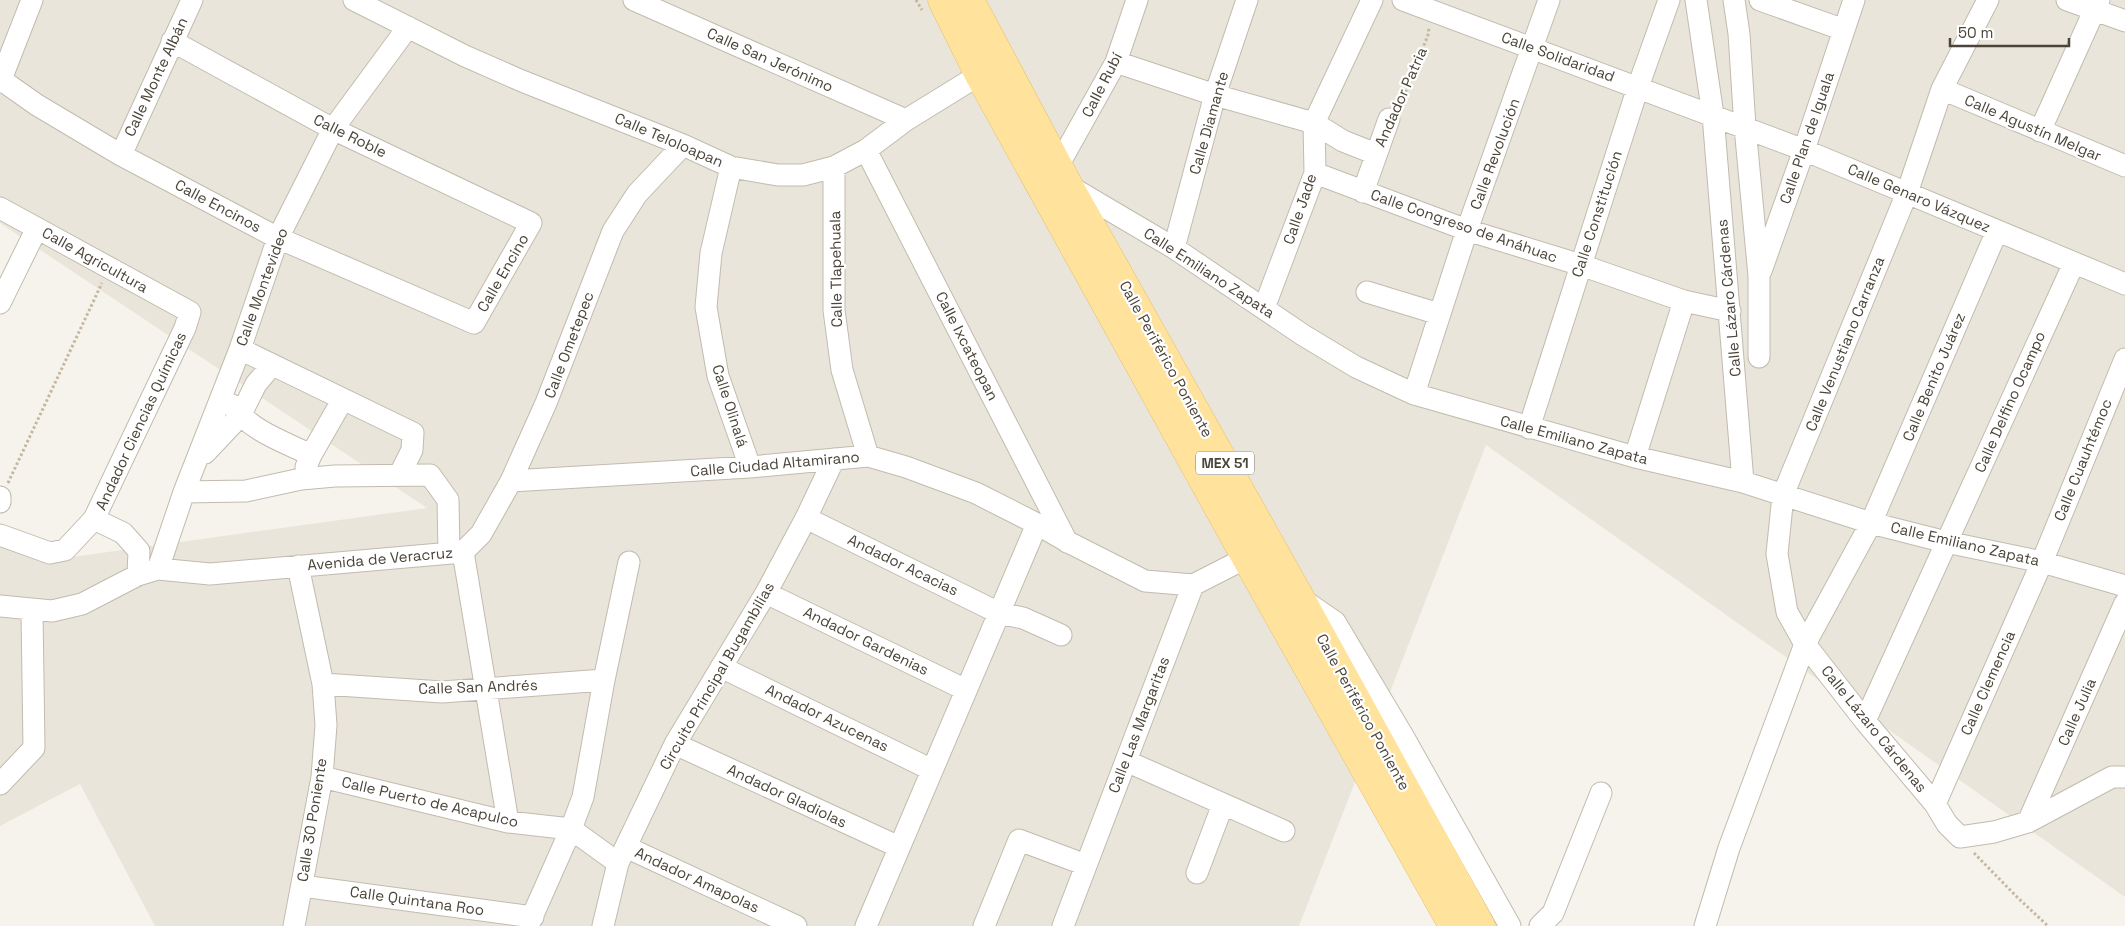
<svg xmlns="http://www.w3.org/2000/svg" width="2125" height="926" font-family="'Space Grotesk',sans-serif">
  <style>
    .residential { fill: #eae5da }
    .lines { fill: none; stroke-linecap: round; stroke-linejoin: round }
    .minor-casing { stroke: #c2bbae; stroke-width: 23 }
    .major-casing { stroke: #e6c16a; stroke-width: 29 }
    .path { stroke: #c4b79f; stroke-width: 3; stroke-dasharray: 2.5 2.5; stroke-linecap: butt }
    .minor { stroke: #fff; stroke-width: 21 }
    .major { stroke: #ffe39c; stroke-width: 28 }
    .labels { text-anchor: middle; stroke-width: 4.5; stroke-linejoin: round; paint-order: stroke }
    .shield { fill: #fff; stroke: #817c74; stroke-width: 1 }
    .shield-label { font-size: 14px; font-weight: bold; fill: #4b4439 }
    .street-label { font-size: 15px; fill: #4b4439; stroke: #fff }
  </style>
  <rect width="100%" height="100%" fill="#f6f3ec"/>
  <!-- residential -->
  <path class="residential" d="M0,0H2125V897L1486,445L1299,926H155L80,784L0,826V547L50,560L427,508L0,223Z"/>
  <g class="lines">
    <!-- minor casing -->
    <g class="minor-casing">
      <path id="minor" d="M354,0L465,56L522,81L683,145L731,167L778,175H803L834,167L866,150L906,120L979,75
        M634,0L906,120
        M1403,0L1804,150L2125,284
        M1696,0L1713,115L1743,482
        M1734,0L1739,34L1745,127L1759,276V357
        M1760,0L1844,30
        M1988,0L1942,89L1907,193L1783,495L1777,554L1787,612L1805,644L1865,721L1935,804L1947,824L1960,837L1994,832L2028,822L2112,777H2125
        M2067,0L2125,21
        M1116,62L1215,95L1314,123L1343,141L1376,154
        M0,79L37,105L121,155L278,238L474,323L531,223L333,129L172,41
        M0,82L32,0
        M1942,89L2125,166
        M2040,131L2099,0
        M866,150L1067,542
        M121,155L192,0
        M1058,166L1116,62L1137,0
        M731,167L711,253L706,307L718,376L750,467
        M834,167V310L842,370L868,456
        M1315,173L1467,230L1581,265L1684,301L1730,311
        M1069,186L1174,248L1303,335L1356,367L1414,394L1635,457L1743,482L1871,523L1946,542L2042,562L2125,586
        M1363,192L1389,119
        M0,208L190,312L185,328L94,519L65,550L50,553L0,535
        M1174,248L1215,95L1247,0
        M1761,271L1804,150L1854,0
        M1367,292L1439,314
        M0,303L37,228
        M1264,308L1315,173L1314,123L1372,0
        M240,349L413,433L412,450L400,474
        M1414,394L1467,230L1549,0
        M232,405C251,431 282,441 311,455
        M1529,428L1638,87L1669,0
        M205,453L240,416L256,384L272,365
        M1635,457L1684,301
        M306,467L311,455L343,399
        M511,481L750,467L868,456L906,467L976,493L1037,524L1068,542L1145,581L1193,585L1246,558
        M184,492L246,491L301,479L335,476L430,475L448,500L449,553
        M0,497V502
        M806,518L999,613L1023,618L1061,635
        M94,519L123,533L139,551L138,575
        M463,552L481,534L511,481L546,403L613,231L637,194L683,145
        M463,552L508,822
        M158,569L184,492L240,349L278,238L333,129L408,27
        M766,593L966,690
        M1303,600L1335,622L1403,736L1510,926
        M0,606L52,611L82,604L138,575L158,569L210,574L463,552
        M721,667L932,770
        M323,684L442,692L604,680
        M1865,721L2074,263
        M675,744L899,847
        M1126,761L1284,831
        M322,777L508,822L571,829L618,863
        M0,784L34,748L32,611
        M1935,804L2042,562L2125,359
        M2028,822L2125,603
        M626,847L796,926
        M1197,873L1223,804
        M302,886L533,917
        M294,926L322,777L326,725L323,684L298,566
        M528,926L571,829L583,797L604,680L629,562
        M603,926L618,863L675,744L766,593L806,518L834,459
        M866,926L1037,524
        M984,926L1019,840L1086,865
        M1063,926L1193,585
        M1540,926L1553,913L1601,793
        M1705,926L1729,848L1805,644L1871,523L1997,231"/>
    </g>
    <!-- major casing -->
    <g class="major-casing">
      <path id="major" d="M942,0L979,75L1246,558L1453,926
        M970,0L1069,186L1301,599L1481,926"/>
    </g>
    <!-- path -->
    <path class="path" d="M916,0L922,10
      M1400,106L1428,35L1429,28
      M8,483L102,283
      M1974,853L2018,898L2048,926"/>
    <!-- minor -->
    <use href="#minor" class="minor"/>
    <!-- major -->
    <use href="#major" class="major"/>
  </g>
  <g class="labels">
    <!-- shield labels -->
    <rect class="shield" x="1196" y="451.5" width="58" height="23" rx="4"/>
    <g class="shield-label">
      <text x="1225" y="468">MEX 51</text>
    </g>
    <!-- street labels -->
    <g class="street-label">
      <text transform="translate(1558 57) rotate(20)" y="5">Calle Solidaridad</text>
      <text transform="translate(770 60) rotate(24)" y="5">Calle San Jerónimo</text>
      <text transform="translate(156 77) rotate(-65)" y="5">Calle Monte Albán</text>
      <text transform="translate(1102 85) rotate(-63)" y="5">Calle Rubí</text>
      <text transform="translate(1401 97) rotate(-66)" y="5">Andador Patria</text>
      <text transform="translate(1209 123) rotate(-74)" y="5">Calle Diamante</text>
      <text transform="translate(2033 128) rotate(23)" y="5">Calle Agustín Melgar</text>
      <text transform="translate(350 136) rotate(26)" y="5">Calle Roble</text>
      <text transform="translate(1807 138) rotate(-71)" y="5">Calle Plan de Iguala</text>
      <text transform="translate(669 140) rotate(23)" y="5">Calle Teloloapan</text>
      <text transform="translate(1495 154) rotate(-70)" y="5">Calle Revolución</text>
      <text transform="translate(1919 198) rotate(23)" y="5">Calle Genaro Vázquez</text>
      <text transform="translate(218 206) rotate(28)" y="5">Calle Encinos</text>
      <text transform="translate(1300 209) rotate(-71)" y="5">Calle Jade</text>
      <text transform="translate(1597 214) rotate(-72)" y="5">Calle Constitución</text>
      <text transform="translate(1464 226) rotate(19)" y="5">Calle Congreso de Anáhuac</text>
      <text transform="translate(95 260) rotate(29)" y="5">Calle Agricultura</text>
      <text transform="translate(836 269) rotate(-91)" y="5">Calle Tlapehuala</text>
      <text transform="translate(503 273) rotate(-60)" y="5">Calle Encino</text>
      <text transform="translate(1209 273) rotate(33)" y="5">Calle Emiliano Zapata</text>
      <text transform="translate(262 287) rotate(-70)" y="5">Calle Montevideo</text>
      <text transform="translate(1729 298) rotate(-95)" y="5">Calle Lázaro Cárdenas</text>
      <text transform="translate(1845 344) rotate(-68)" y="5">Calle Venustiano Carranza</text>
      <text transform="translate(569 345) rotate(-69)" y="5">Calle Ometepec</text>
      <text transform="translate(967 346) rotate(63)" y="5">Calle Ixcateopan</text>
      <text transform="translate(1166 359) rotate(61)" y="5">Calle Periférico Poniente</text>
      <text transform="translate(1934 377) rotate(-67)" y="5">Calle Benito Juárez</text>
      <text transform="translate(2010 402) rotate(-66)" y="5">Calle Delfino Ocampo</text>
      <text transform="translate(730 406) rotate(72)" y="5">Calle Olinalá</text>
      <text transform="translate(141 421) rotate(-65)" y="5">Andador Ciencias Químicas</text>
      <text transform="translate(1574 440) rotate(15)" y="5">Calle Emiliano Zapata</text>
      <text transform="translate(2083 460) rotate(-68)" y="5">Calle Cuauhtémoc</text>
      <text transform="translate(775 464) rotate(-5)" y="5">Calle Ciudad Altamirano</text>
      <text transform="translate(1965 544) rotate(13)" y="5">Calle Emiliano Zapata</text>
      <text transform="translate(380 559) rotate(-5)" y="5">Avenida de Veracruz</text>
      <text transform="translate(903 565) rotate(26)" y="5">Andador Acacias</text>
      <text transform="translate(866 641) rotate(26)" y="5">Andador Gardenias</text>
      <text transform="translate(717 676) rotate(-60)" y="5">Circuito Principal Bugambilias</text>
      <text transform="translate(1988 683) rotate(-66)" y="5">Calle Clemencia</text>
      <text transform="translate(478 687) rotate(-2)" y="5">Calle San Andrés</text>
      <text transform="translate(1363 712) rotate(61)" y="5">Calle Periférico Poniente</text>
      <text transform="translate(2077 712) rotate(-66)" y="5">Calle Julia</text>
      <text transform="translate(827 718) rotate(26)" y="5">Andador Azucenas</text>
      <text transform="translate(1139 725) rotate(-69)" y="5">Calle Las Margaritas</text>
      <text transform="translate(1874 729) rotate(51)" y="5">Calle Lázaro Cárdenas</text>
      <text transform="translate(787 796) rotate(25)" y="5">Andador Gladiolas</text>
      <text transform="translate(430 802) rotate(13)" y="5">Calle Puerto de Acapulco</text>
      <text transform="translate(312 820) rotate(-81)" y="5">Calle 30 Poniente</text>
      <text transform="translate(697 880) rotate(25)" y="5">Andador Amapolas</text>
      <text transform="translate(417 901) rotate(8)" y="5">Calle Quintana Roo</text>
    </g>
  </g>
  <!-- scale -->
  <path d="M1950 38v8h119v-8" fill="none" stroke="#4b4439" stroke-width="2.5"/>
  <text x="1958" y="38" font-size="15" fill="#4b4439" stroke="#ffffff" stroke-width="4" paint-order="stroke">50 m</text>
</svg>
